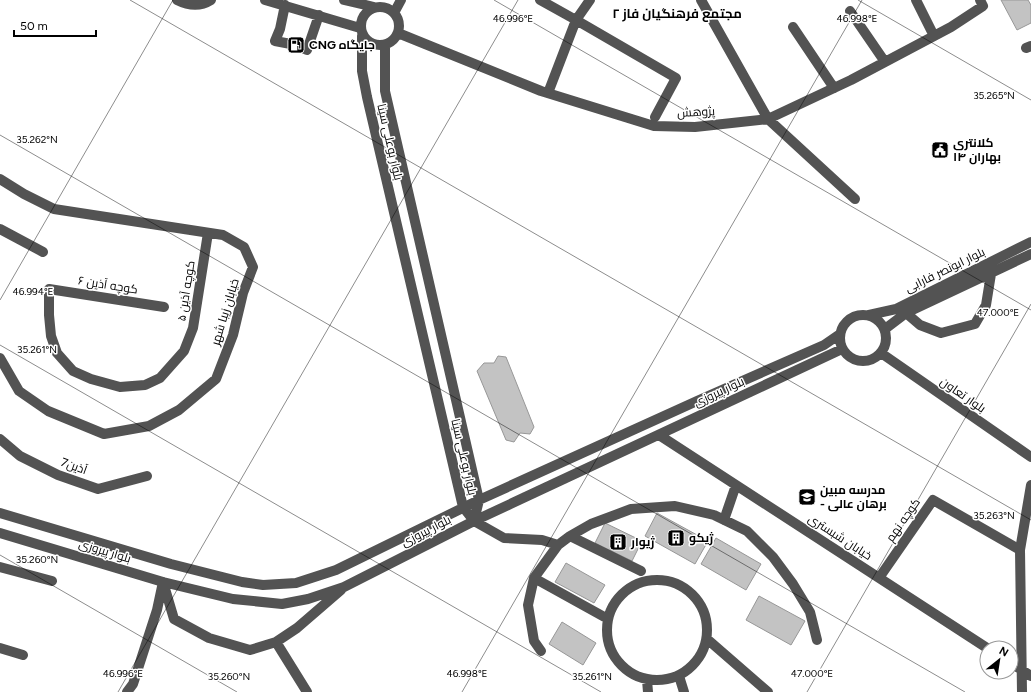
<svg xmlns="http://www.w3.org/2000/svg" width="1031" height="692" font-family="Figtree,Cairo,sans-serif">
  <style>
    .building { fill: #c3c3c3; stroke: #979797 }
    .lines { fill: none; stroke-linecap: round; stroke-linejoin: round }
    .minor { stroke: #535353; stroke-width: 10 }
    .ticks { fill: none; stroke: #000; stroke-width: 1; stroke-opacity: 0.45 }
    .labels { text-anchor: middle; stroke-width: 3; stroke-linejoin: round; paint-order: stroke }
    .poi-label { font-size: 12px; font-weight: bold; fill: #000; stroke: #fff; text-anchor: start }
    .street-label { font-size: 12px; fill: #000; stroke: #fff }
    .neighbourhood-label { font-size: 13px; font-weight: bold; fill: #000; stroke: #fff }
    .ticks-label { font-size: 10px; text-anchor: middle; fill: #000; stroke: #fff; stroke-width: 3; stroke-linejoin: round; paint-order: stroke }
  </style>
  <rect width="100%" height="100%" fill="#fff"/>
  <!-- building -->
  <path class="building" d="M1001,0H1028L1031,5V23L1017,30Z
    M498,356L506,357L534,427L530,434L520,433L514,442L506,440L477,371L484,363H494Z
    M657,513L708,541L695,564L645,536Z
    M605,523L642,541L632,561L595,543Z
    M716,538L761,564L746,590L701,564Z
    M566,563L605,585L594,603L555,582Z
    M759,596L805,621L791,645L746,620Z
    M562,622L596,643L583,665L549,644Z"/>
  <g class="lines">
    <!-- minor -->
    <path class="minor" d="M177,0C189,6 200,7 211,0
      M265,0L360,28
      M344,0L374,7
      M540,0L576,20L548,93
      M590,0L576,20L676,78L655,117
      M701,0L768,119L855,199
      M916,0L934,36
      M285,5L280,29L275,41L296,45L307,50L319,15
      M361 26a19 19 0 1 1 38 0a19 19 0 1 1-38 0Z
      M850,11L885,62
      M394,13L401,0
      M793,27L834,88
      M398,33L541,91L654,126L695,127L768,119L851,80L951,27L983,6L980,0
      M362,36V71L367,97L463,507L474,521L504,538L542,540L558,545
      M385,45V91L479,500L474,521
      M1026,48L1031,46
      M0,179L24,194L54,209L223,235L244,247L253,267L243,293L233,335L216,379L179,410L149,426L104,434L48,411L19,391L0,358
      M0,229L43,252
      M164,307L49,289V315L51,336L57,353L73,371L91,379L120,387L145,385L160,378L184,351L193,328L208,233
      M906,313L920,325L941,333L975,324L986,305L991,274L989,270
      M840 338a23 23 0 1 1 46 0a23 23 0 1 1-46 0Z
      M869,315L896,309L1031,242
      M885,329L906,313L1031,254
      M881,353L1031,457
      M659,435L987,648
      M0,439L20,456L58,475L98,489L147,476
      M0,513L171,564L242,582L263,585L296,583L336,570L479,500L697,401L824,345L840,334
      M724,520L736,485
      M0,533L163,582L233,599L282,604L308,599L344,587L474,521L842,349
      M570,536L641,571
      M0,567L52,581
      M534,578L608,619
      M879,578L933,500L1020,550
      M607 630a50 50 0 1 1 100 0a50 50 0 1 1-100 0Z
      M163,582L174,619L209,638L250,650L276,642L297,628L341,590
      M707,639L768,692
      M276,642L307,692
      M0,648L23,655
      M541,651L534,641L528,605L534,578L558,545L570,536L591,524L631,509L675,506L714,515L747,531L773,557L793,584L810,612L817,640
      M1011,663L1031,676
      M679,676L684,692
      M647,680L648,692
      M127,692L133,684L157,610L163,582
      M1022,692L1020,550L1031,485"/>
  </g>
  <!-- ticks -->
  <path class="ticks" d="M130,0L1031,520M494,0L1031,310M858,0L1031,100M0,135L965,692M0,300L173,0M0,345L601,692M0,555L237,692M118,692L518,0M462,692L862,0M807,692L1031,304"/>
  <!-- icons -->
  <defs>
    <g id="fuel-square" transform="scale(0.9)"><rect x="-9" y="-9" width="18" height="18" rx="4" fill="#000" stroke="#fff"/><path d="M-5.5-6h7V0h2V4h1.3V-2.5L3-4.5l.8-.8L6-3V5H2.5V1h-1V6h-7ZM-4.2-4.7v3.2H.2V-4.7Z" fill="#fff"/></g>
    <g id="civic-square" transform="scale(0.9)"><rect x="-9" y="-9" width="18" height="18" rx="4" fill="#000" stroke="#fff"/><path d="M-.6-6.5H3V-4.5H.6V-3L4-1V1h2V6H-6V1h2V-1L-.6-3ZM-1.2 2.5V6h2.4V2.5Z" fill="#fff"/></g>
    <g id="school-square" transform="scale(0.9)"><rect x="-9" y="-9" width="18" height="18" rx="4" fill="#000" stroke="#fff"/><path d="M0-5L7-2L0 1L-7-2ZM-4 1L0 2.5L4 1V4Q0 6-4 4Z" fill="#fff"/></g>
    <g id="building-square" transform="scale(0.9)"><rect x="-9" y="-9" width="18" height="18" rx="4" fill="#000" stroke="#fff"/><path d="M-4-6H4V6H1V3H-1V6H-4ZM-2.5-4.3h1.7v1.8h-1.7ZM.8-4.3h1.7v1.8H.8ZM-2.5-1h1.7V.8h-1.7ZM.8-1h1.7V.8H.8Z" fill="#fff"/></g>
  </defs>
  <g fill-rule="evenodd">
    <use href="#fuel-square" x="296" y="45"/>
    <use href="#civic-square" x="940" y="150"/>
    <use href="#school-square" x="807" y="497"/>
    <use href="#building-square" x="676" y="538"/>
    <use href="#building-square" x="618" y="542"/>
  </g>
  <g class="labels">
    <!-- poi labels -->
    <g class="poi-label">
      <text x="309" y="49">CNG جایگاه</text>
      <text x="953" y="147">کلانتری<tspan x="953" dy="14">۱۴ بهاران</tspan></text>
      <text x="820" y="494">مدرسه مبین<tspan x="820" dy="14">- برهان عالی</tspan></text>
      <text x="689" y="542">ژیکو</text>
      <text x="631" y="546">ژیوار</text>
    </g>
    <!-- street labels -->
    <g class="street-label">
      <text transform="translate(696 112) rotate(-3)" y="4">پژوهش</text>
      <text transform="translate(390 142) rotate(77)" y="4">بلوار بوعلی سینا</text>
      <text transform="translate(945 270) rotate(-26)" y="4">بلوار ابونصر فارابی</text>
      <text transform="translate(108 285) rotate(9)" y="4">کوچه آذین ۶</text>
      <text transform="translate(186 291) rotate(-81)" y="4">کوچه آذین ۵</text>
      <text transform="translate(225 312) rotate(-73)" y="4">خیابان زیبا شهر</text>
      <text transform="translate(719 392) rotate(-25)" y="4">بلوار پیروزی</text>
      <text transform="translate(963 395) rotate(35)" y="4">بلوار تعاون</text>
      <text transform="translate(464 457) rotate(77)" y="4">بلوار بوعلی سینا</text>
      <text transform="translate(74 466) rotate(20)" y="4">آذین7</text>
      <text transform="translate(903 520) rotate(-55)" y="4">کوچه نهم</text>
      <text transform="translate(426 531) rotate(-27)" y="4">بلوار پیروزی</text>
      <text transform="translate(840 537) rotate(33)" y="4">خیابان شبستری</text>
      <text transform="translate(105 551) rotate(17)" y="4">بلوار پیروزی</text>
    </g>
    <!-- neighbourhood labels -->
    <g class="neighbourhood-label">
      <text x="677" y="18">مجتمع فرهنگیان فاز ۲</text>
    </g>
  </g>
  <g class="ticks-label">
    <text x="513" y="22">46.996°E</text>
    <text x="857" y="22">46.998°E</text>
    <text x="994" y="99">35.265°N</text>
    <text x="37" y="143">35.262°N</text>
    <text x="33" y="295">46.994°E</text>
    <text x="998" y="316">47.000°E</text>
    <text x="37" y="353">35.261°N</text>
    <text x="994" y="519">35.263°N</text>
    <text x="37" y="563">35.260°N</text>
    <text x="123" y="677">46.996°E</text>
    <text x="467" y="677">46.998°E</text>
    <text x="812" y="677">47.000°E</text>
    <text x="229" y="680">35.260°N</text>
    <text x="592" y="680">35.261°N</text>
  </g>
  <!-- north arrow -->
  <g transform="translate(999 660) rotate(30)"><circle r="19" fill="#ffffff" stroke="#999999"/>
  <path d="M0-3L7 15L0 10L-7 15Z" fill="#000000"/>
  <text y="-6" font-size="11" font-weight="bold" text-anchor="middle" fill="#000000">N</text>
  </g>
  <!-- scale -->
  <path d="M14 30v6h82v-6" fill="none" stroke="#000000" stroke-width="2"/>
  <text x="20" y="30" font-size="12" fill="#000000" stroke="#ffffff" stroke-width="3" paint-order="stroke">50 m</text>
</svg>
